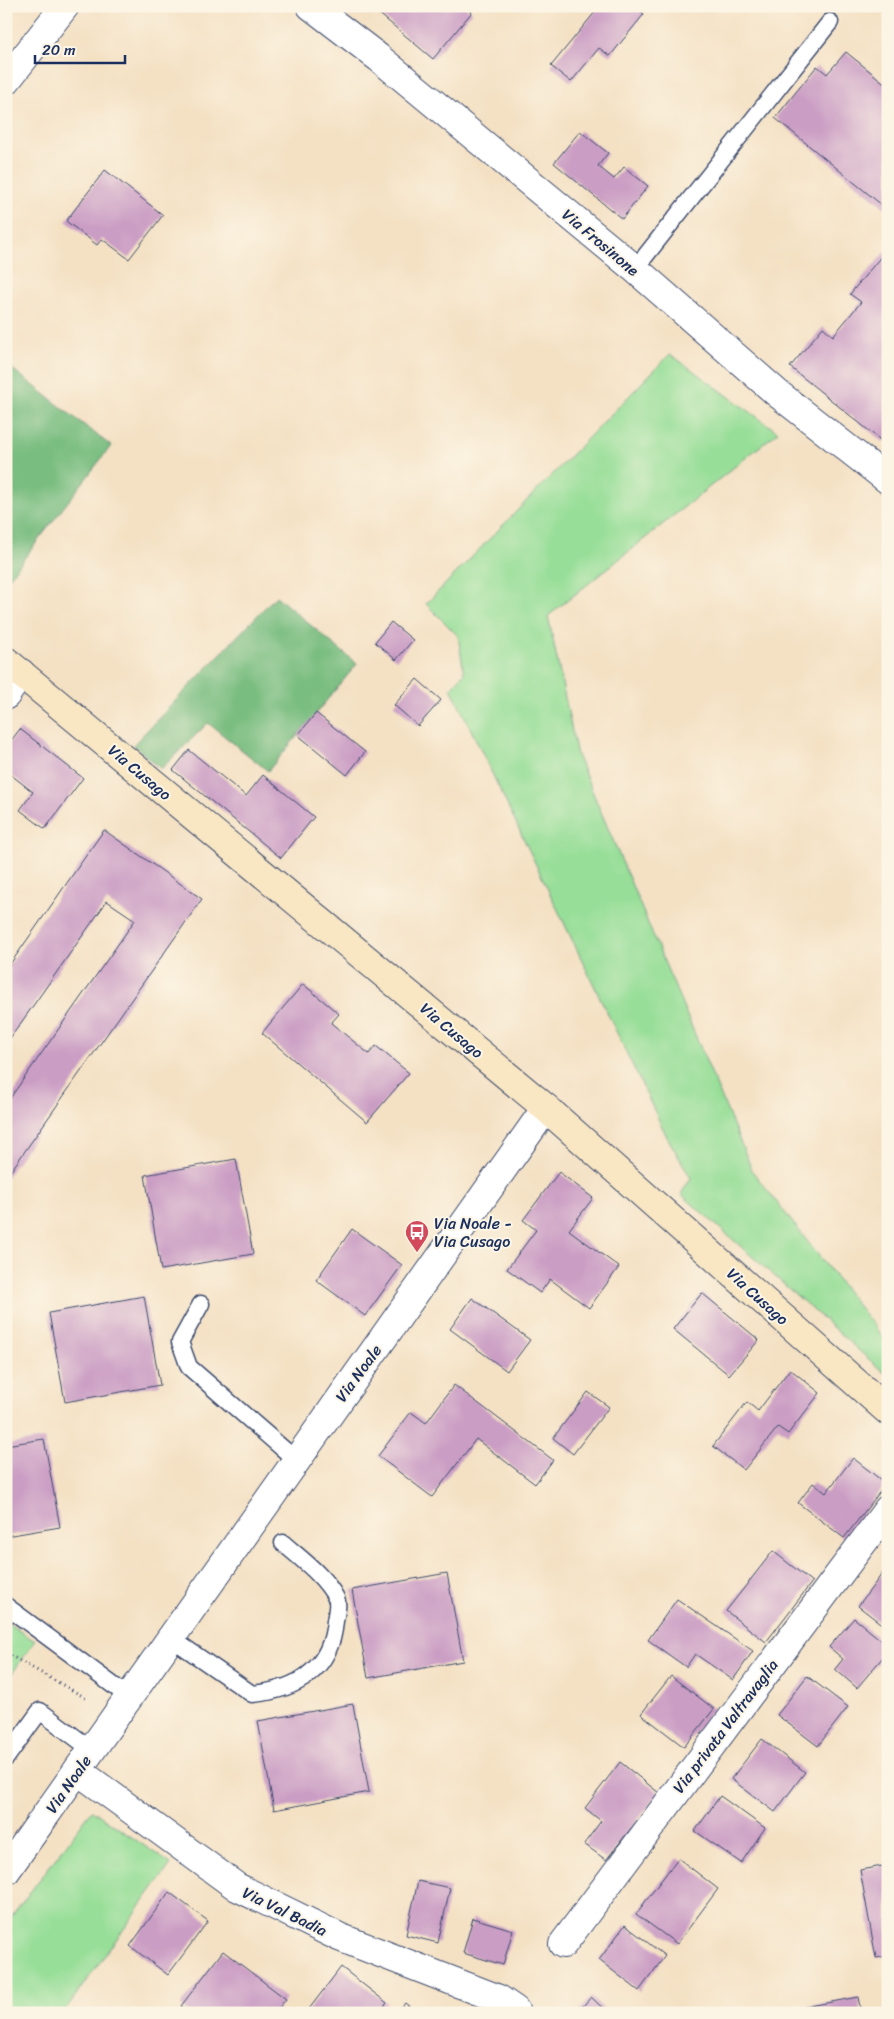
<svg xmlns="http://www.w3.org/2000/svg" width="894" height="2019" font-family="Sriracha,sans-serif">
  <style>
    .green { fill: #97de98; stroke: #59867b }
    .forest { fill: #79bd80; stroke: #4a766f }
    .building { fill: #ca9dc4 }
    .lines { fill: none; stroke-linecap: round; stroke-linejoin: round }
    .lane-casing { stroke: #3c4a6d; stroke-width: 19 }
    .street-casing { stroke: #3c4a6d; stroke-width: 30 }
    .secondary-casing { stroke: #3c4a6d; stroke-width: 30 }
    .path { stroke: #3c4a6d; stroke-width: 3; stroke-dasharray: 1 4; stroke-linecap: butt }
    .lane { stroke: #fff; stroke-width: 16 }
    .street { stroke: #fff; stroke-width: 28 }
    .secondary { stroke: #f9e7c3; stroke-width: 28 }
    .labels { text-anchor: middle; stroke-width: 4; stroke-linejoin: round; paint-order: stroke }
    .street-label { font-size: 16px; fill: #1b2f5e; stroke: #fcf5e5 }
    .poi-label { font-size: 16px; fill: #1b2f5e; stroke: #fcf5e5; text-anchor: start }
  </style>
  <rect width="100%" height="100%" fill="#fcf5e5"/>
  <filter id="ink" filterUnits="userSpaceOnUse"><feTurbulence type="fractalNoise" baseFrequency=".02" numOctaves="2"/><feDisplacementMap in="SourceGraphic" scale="10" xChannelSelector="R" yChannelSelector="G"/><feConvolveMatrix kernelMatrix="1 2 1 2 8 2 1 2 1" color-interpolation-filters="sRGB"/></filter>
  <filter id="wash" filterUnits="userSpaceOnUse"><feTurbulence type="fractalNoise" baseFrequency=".0096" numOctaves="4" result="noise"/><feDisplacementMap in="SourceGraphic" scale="20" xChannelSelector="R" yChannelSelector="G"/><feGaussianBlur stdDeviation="1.12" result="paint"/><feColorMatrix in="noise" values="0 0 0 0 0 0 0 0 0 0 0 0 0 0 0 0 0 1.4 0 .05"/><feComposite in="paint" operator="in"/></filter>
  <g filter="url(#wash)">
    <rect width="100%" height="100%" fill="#f4e1c4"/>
    <!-- green -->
    <path class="green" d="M670,354L778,432L548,616L577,755L753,1172L888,1344V1376L681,1194L691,1178L667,1137L451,688L464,673L458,636L426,604Z
      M6,1622L35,1641L6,1682Z
      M92,1810L171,1864L63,2013H6V1924Z"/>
    <!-- forest -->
    <path class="forest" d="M6,364L111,446L6,582Z
      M276,596L357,664L268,771L208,723L161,769L133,745Z"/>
    <g id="blocks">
      <!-- building -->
      <path class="building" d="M380,6H465L472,12L433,59L376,11Z
        M600,6H635L644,14L610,56L599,48L571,82L551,66Z
        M846,52L888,86V210L775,118L817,66L827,74Z
        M580,131L608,153L598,166L614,179L624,167L648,186L622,219L554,163Z
        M105,170L163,215L129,259L102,239L97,245L66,221Z
        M888,248V436L883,442L790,367L823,327L833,336L861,302L850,294Z
        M391,622L413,640L396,660L375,642Z
        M417,679L441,700L418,726L394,705Z
        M316,713L365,752L347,775L298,735Z
        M20,729L83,778L45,829L20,810L33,792L6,771V747Z
        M189,750L246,796L263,775L314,817L281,858L173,770Z
        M104,830L202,899L6,1178V1104L135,920L107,901L6,1044V970Z
        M303,984L339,1014L331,1023L369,1054L376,1046L409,1073L367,1122L262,1033Z
        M236,1159L253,1254L161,1270L145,1175Z
        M559,1172L593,1198L569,1230L619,1267L589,1308L550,1279L540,1293L507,1269L536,1230L523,1220Z
        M352,1229L402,1265L365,1316L316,1280Z
        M702,1293L759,1340L729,1375L673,1329Z
        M144,1296L160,1385L65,1402L49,1313Z
        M472,1298L530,1340L507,1371L450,1329Z
        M790,1369L820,1393L788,1434L778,1427L744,1470L713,1446L747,1402L758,1411Z
        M454,1385L553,1460L535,1484L476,1439L432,1497L378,1456L411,1412L426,1423Z
        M588,1392L609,1407L573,1454L553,1438Z
        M44,1439L60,1527L6,1536V1445Z
        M853,1458L886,1484L844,1538L798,1503L813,1483L826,1493Z
        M773,1551L812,1582L766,1642L726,1611Z
        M888,1566V1629L858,1606Z
        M447,1573L463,1661L368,1678L352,1590Z
        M677,1599L753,1651L733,1680L695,1654L686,1667L648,1640Z
        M854,1618L888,1646V1651L857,1688L835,1669L843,1659L829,1647Z
        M671,1676L714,1709L684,1747L641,1714Z
        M807,1676L848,1707L818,1746L777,1715Z
        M353,1704L369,1792L274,1810L258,1721Z
        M762,1739L805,1772L775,1812L731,1779Z
        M620,1762L659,1793L606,1860L584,1844L601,1821L585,1808Z
        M720,1796L765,1828L741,1863L695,1831Z
        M678,1858L718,1889L677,1944L636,1914Z
        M888,1865V1956L876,1958L860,1870Z
        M418,1881L450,1888L438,1943L406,1935Z
        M169,1892L208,1921L168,1975L130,1946Z
        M473,1918L513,1930L503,1965L463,1953Z
        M625,1925L665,1956L639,1991L599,1960Z
        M223,1951L286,1999L275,2013H189L181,2006Z
        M341,1967L387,2003L379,2013H306Z
        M591,1997L608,2013H577Z
        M858,1997L861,2013H778V2012Z
        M405,2003L417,2013H397Z"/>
    </g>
  </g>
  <g filter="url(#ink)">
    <use href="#blocks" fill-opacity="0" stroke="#3c4a6d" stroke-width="1"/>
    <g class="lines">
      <!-- lane casing -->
      <g class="lane-casing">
        <path id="lane" d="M635,269L830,22
          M201,1304L180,1342L189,1367L296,1460
          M6,1606L129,1697
          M171,1638L252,1694C297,1690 331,1670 335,1621C336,1614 339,1604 336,1598C324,1575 302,1560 283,1543
          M6,1758L40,1711L92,1750"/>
      </g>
      <!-- street casing -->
      <g class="street-casing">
        <path id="street" d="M311,6L379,58L635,269L777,393L888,480
          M6,81L65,6
          M6,695L21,673
          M78,1771L237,1887L339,1937L499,1999L515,2010
          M6,1871L546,1108
          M563,1944L888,1509"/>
      </g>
      <!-- secondary casing -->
      <g class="secondary-casing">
        <path id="secondary" d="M6,661L546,1108L888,1411"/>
      </g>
      <!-- path -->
      <path class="path" d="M6,1653L86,1698"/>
      <!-- lane -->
      <use href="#lane" class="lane"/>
      <!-- street -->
      <use href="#street" class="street"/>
      <!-- secondary -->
      <use href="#secondary" class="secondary"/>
    </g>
  </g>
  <!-- icons -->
  <defs>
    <g id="bus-pin" transform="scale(1.25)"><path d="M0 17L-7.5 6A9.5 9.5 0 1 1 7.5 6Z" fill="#d1495b" stroke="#fcf5e5"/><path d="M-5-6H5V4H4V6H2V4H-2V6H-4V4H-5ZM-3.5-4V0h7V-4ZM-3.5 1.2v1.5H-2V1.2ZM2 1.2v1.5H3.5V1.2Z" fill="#fff"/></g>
  </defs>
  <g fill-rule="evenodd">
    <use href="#bus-pin" x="417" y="1232"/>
  </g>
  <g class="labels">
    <!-- street labels -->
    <g class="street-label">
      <text transform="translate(601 242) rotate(40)" y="6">Via Frosinone</text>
      <text transform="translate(140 772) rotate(40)" y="6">Via Cusago</text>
      <text transform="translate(452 1030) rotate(40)" y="6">Via Cusago</text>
      <text transform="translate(758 1296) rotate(42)" y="6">Via Cusago</text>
      <text transform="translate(358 1373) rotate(-54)" y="6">Via Noale</text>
      <text transform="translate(725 1726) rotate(-53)" y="6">Via privata Valtravaglia</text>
      <text transform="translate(68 1784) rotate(-55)" y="6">Via Noale</text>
      <text transform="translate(285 1911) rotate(26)" y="6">Via Val Badia</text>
    </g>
    <!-- poi labels -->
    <g class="poi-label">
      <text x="434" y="1229">Via Noale -<tspan x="434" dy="18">Via Cusago</tspan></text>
    </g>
  </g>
  <!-- margin -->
  <rect width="894" height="2019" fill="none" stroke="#fcf5e5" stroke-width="25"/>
  <!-- scale -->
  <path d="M35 55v8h90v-8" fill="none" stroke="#1b2f5e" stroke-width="2.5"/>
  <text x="42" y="55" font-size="15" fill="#1b2f5e" stroke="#fcf5e5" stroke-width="4" paint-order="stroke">20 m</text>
</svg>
